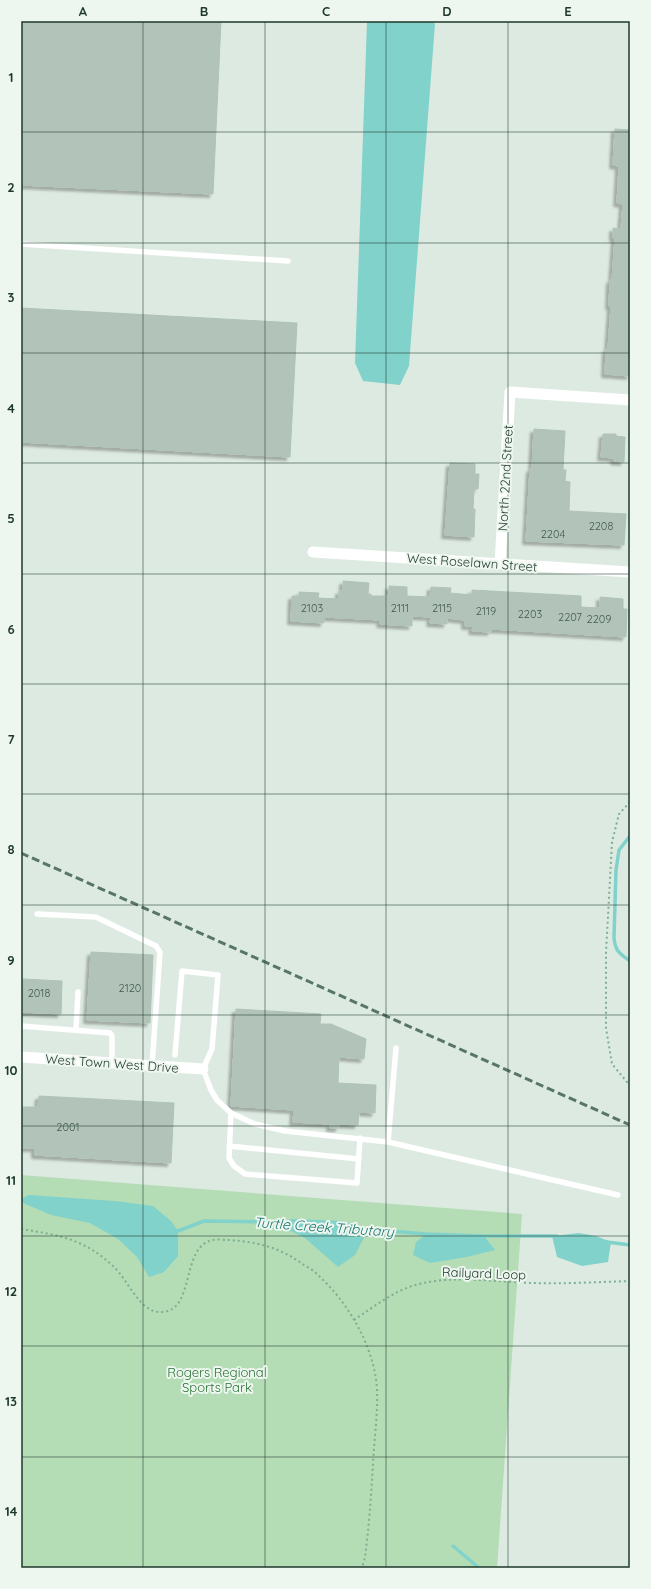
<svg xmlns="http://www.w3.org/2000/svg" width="651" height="1589" font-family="Quicksand,sans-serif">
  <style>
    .green { fill: #b4dcb5 }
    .water { fill: #81d2cb }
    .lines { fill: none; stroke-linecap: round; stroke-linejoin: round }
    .stream { stroke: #81d2cb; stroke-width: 3.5 }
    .building { fill: #b2c4b9; stroke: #afc3b6; filter: url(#shadow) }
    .path { stroke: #7caf92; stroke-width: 2; stroke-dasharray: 2 3; stroke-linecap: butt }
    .service { stroke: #fff; stroke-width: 5.5 }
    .minor { stroke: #fff; stroke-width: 11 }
    .rail { stroke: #587666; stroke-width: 3; stroke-dasharray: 8 4; stroke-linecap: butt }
    .grid { fill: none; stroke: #1e392b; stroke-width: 1; stroke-opacity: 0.55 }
    .labels { text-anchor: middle; stroke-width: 4; stroke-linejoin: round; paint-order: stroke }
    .number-label { font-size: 11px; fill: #435c4e }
    .street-label { font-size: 13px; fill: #1e392b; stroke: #edf6ef }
    .park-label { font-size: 13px; fill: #277131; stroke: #edf6ef }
    .water-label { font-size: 14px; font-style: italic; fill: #17776f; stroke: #edf6ef }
    .neatline { fill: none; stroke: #1e392b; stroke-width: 1.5 }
    .grid-label { font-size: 13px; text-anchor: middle; font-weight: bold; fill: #1e392b }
  </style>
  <defs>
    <filter id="shadow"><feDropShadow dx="-3.5" dy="3.5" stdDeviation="1" flood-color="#0004"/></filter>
  </defs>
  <rect width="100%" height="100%" fill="#ddeae1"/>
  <!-- green -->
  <path class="green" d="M21,1175L522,1214L497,1568H21Z"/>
  <!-- water -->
  <path class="water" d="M367,21H433L435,24L409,366L400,385L363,381L355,363Z
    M29,1195L115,1201L153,1206L171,1221L178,1231V1256L164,1272L149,1277L137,1257L118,1239L90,1223L51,1215L21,1202V1199Z
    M292,1219L344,1221L368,1230L355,1255L338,1267L305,1238L287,1229L278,1222Z
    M579,1233L596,1236L611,1242L608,1262L582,1266L557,1257L552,1236Z
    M426,1234L484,1236L495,1250L467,1257L430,1263L413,1255L416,1242Z"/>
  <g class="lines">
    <!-- stream -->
    <path class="stream" d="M630,836L619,850L616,870L614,937C615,951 619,953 630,961
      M365,1229L426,1234L484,1236H557
      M173,1230L178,1231L204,1221L282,1222
      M607,1242L630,1245
      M453,1546L479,1568"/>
  </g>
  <!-- building -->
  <path class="building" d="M21,21H221L213,194L21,185Z
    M615,129L630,130V376L605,374L606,349H608L611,306H609L610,280H612L615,238H613V228L621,229L623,204L617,203L619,166L613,165Z
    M21,308L297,323L290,457L21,442Z
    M534,429L565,431L563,470H566L565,481L570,482L569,511L626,514L624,545L526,541L530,469H532Z
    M603,434H616V436L625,437L624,462L614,461V458L601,457Z
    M450,463L475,464V474H479L478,489H474L473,509H475L474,537L445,535Z
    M343,581L369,583L368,594H371V596H389V586L407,587V596L430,597L431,587L451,588L450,593L472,595V590L581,596V607L600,608V597L623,599V609H627L626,637L491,629V632L472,631L473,626H465V620L447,618V624L430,623L431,617L412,616V626L380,624L381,620L324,617V623L291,621L292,596H299V592L319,593L318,598L339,599V591H343Z
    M91,952L153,955L150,1023L87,1020Z
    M23,979L62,981L61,1014L22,1012Z
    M236,1009L321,1014L320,1024H331L366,1039L364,1059L339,1057L338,1083L376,1085L375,1113L359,1112L358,1125L339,1124V1128H330V1124L293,1122L294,1110L231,1106Z
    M39,1096L174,1103L171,1163L35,1155V1148H21V1107H38Z"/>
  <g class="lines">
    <!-- path -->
    <path class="path" d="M630,802L619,814L612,842L606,953V1028L612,1064L627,1082L630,1083
      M21,1229C59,1235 85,1239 114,1267C128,1280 140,1313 161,1312C196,1312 180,1246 213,1240C217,1239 223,1240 227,1240C254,1241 279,1247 301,1263C307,1267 315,1271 320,1277C350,1305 375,1349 377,1390C378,1415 374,1440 373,1465C371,1496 369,1527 365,1557L362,1568
      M354,1320C372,1308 391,1293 412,1286C450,1274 493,1282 533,1283C565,1284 598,1282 630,1281"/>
    <!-- service -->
    <path class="service" d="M21,244L288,261
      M37,914L96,917L156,946L160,952L152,1066
      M21,1026L110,1033L112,1036V1063
      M76,1029L78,992
      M175,1055L182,971L218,975L212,1049L203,1069L211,1090L217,1100L231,1113L255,1124L285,1131L388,1142L618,1195
      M231,1113L229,1158L234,1166L245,1174L357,1183L360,1138
      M388,1142L396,1048
      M229,1146L359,1159"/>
    <!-- minor -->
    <path class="minor" d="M313,552L630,572
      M500,564L510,392L630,400
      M21,1057L203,1069"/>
    <!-- rail -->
    <path class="rail" d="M21,853L630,1125"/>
  </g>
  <!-- grid -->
  <path class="grid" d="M143,21V1568M265,21V1568M386,21V1568M508,21V1568M21,132H630M21,243H630M21,353H630M21,463H630M21,574H630M21,684H630M21,794H630M21,905H630M21,1015H630M21,1126H630M21,1236H630M21,1346H630M21,1457H630"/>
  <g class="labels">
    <!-- number labels -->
    <g class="number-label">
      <text x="601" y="530">2208</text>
      <text x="553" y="538">2204</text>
      <text x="312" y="612">2103</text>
      <text x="400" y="612">2111</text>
      <text x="442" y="612">2115</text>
      <text x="486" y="615">2119</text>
      <text x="530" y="618">2203</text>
      <text x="570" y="621">2207</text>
      <text x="599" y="623">2209</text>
      <text x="130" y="992">2120</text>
      <text x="39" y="997">2018</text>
      <text x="68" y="1131">2001</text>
    </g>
    <!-- street labels -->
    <g class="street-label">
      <text transform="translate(505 478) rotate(-87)" y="5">North 22nd Street</text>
      <text transform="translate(472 562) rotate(4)" y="5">West Roselawn Street</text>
      <text transform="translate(112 1063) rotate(4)" y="5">West Town West Drive</text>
      <text transform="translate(484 1273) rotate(2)" y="5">Railyard Loop</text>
    </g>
    <!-- park labels -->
    <g class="park-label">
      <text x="217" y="1377">Rogers Regional<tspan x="217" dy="15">Sports Park</tspan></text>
    </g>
    <!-- water labels -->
    <g class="water-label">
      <text transform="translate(324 1227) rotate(4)" y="5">Turtle Creek Tributary</text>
    </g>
  </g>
  <!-- border -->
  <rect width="651" height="1589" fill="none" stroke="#edf6ef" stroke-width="44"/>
  <rect x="22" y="22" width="607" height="1545" class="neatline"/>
  <g class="grid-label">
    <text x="83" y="16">A</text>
    <text x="204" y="16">B</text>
    <text x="326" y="16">C</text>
    <text x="447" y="16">D</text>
    <text x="568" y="16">E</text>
    <text x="11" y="82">1</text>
    <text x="11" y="192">2</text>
    <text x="11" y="302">3</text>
    <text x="11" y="413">4</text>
    <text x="11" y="523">5</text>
    <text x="11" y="634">6</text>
    <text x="11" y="744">7</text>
    <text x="11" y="854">8</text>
    <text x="11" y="965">9</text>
    <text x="11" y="1075">10</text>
    <text x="11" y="1185">11</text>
    <text x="11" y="1296">12</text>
    <text x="11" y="1406">13</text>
    <text x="11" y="1516">14</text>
  </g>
</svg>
